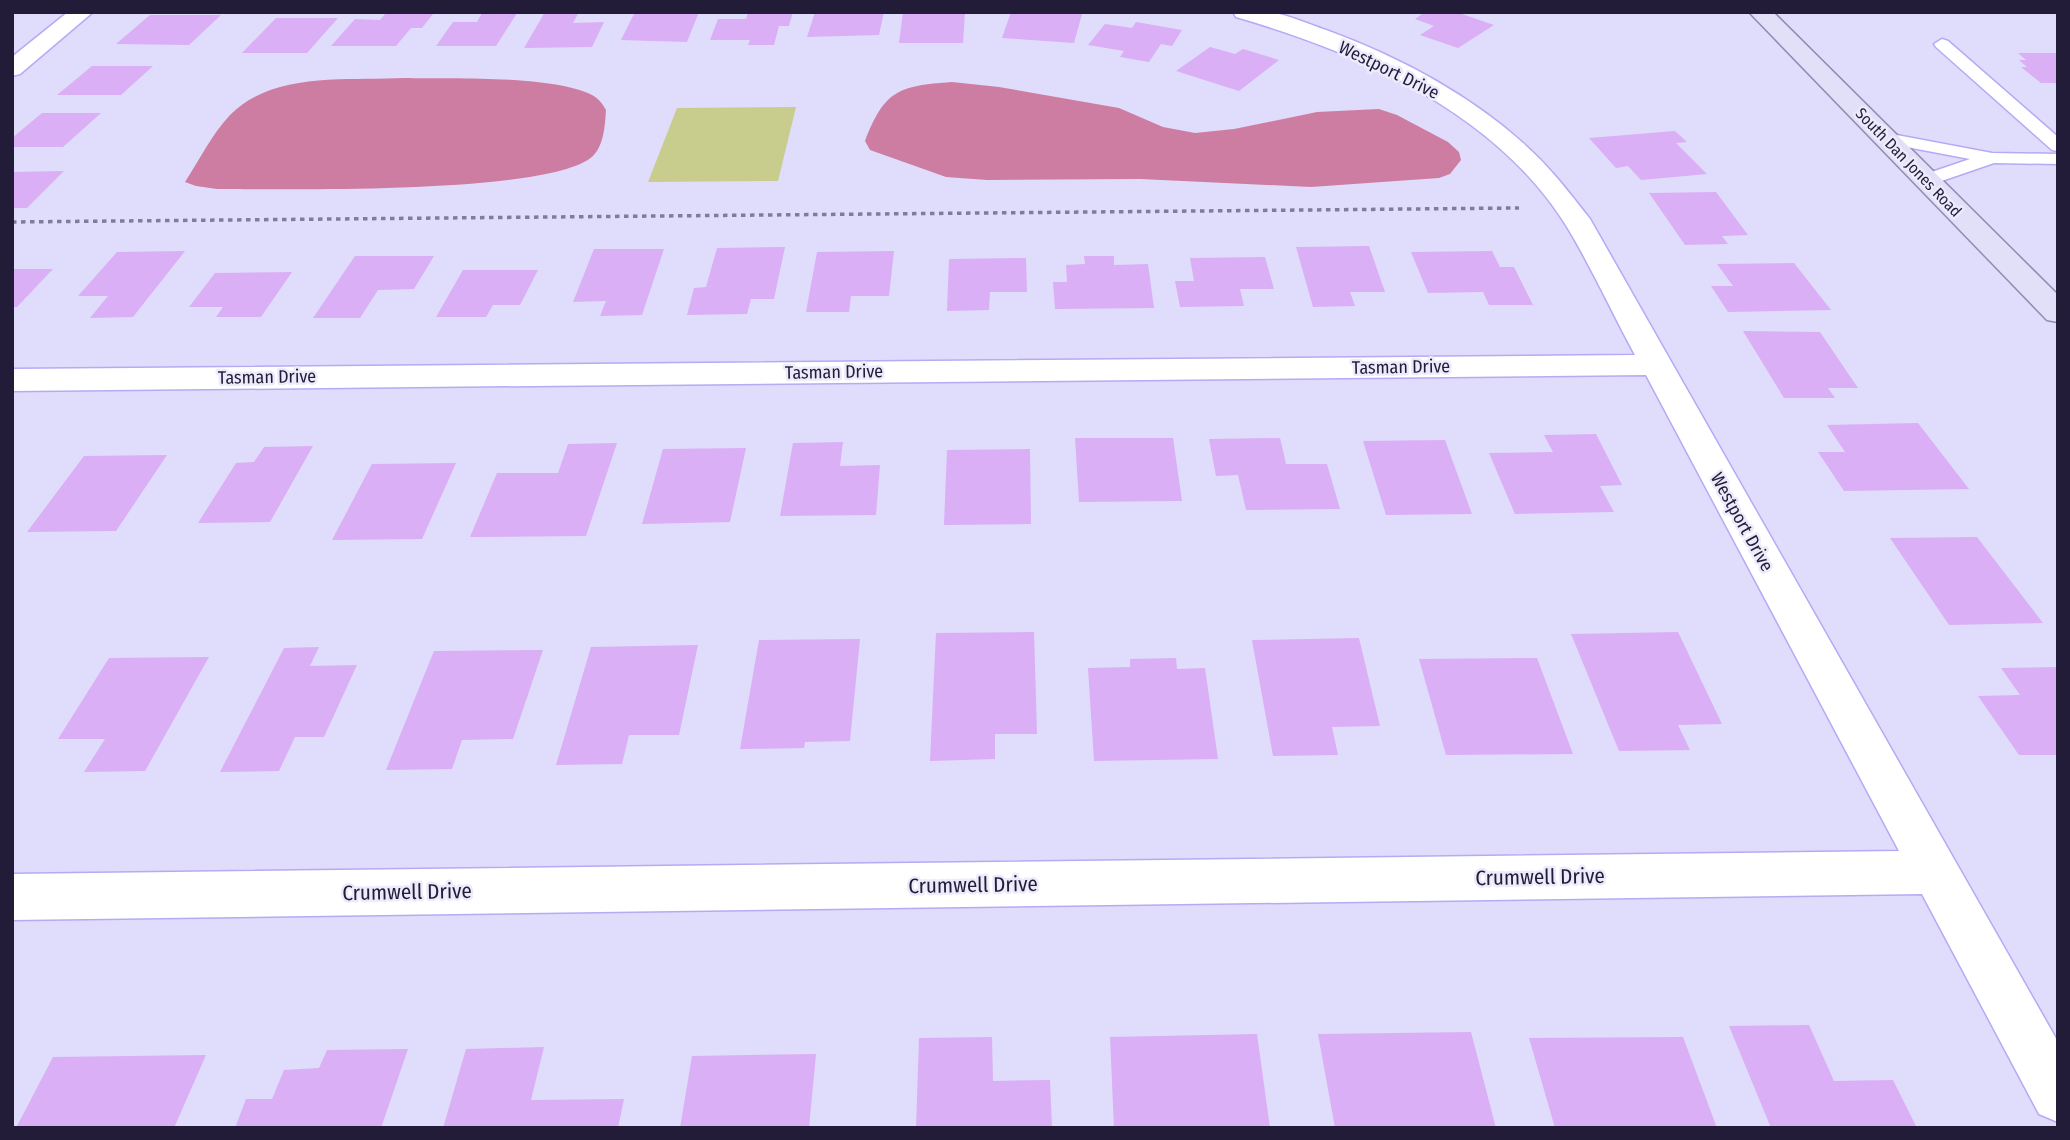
<svg xmlns="http://www.w3.org/2000/svg" width="2070" height="1140" font-family="'Fira Sans Condensed',sans-serif">
  <style>
    .green { fill: #c8cc8d }
    .water { fill: #ce7da2 }
    .building { fill: #daaff5 }
    .lines { fill: none; stroke-linecap: round; stroke-linejoin: round }
    .lane-casing { stroke: #b6aaf5; stroke-width: 3 }
    .street-casing { stroke: #b6aaf5; stroke-width: 3 }
    .primary-casing { stroke: #928cb2; stroke-width: 3 }
    .path { stroke: #807b99; stroke-width: 3.5; stroke-dasharray: 4.5 4.5; stroke-linecap: butt }
    .lane { fill: #fff; fill-rule: evenodd }
    .street { fill: #fff; fill-rule: evenodd }
    .primary { fill: #e2dff8; fill-rule: evenodd }
    .labels { text-anchor: middle; stroke-width: 5; stroke-linejoin: round; paint-order: stroke }
    .far-street-label { font-size: 16px; fill: #221c39; stroke: #edebfb }
    .street-label { font-size: 18px; fill: #221c39; stroke: #edebfb }
    .near-street-label { font-size: 21px; fill: #221c39; stroke: #edebfb }
  </style>
  <rect width="100%" height="100%" fill="#e0dcfb"/>
  <!-- green -->
  <path class="green" d="M796,107L778,181L648,182L677,108Z"/>
  <!-- water -->
  <path class="water" d="M404,78C451,79 553,75 592,95C599,99 602,103 606,110C605,125 604,145 593,156C551,195 284,189 217,189L196,186L185,182C200,159 212,134 230,115C273,71 349,81 404,78Z
    M952,82L999,87L1119,108L1163,127L1195,133L1234,129L1317,112L1379,109L1397,115L1448,142L1459,152L1461,160L1450,174L1439,178L1311,187L1140,179L987,180L946,177L870,150L865,141C885,90 898,86 952,82Z"/>
  <!-- building -->
  <path class="building" d="M545,12H579L573,23L604,22L592,47L524,48Z
    M635,12H699L687,42L621,40Z
    M748,12H793L789,26H779L774,45H748L750,40H710L718,19H746Z
    M815,12H884L879,35L807,37Z
    M903,12H965L963,43H899Z
    M1011,12H1050L1082,14L1074,43L1002,38Z
    M1425,12H1456L1494,25L1458,48L1420,35L1434,26L1415,19Z
    M386,13L433,14L422,28H411L396,46H331L355,19L380,20Z
    M482,13H517L496,46H436L453,22H477Z
    M150,15H221L189,45L116,44Z
    M276,18H338L307,53H242Z
    M1136,22L1182,30L1172,46L1161,44L1149,62L1120,57L1124,51L1088,45L1105,24L1132,28Z
    M1210,47L1235,54L1243,49L1279,60L1239,91L1176,71Z
    M2018,53H2058V86L2055,83H2041L2021,67H2027L2019,60H2026Z
    M92,66H153L121,95H57Z
    M42,113H101L63,147H12V138Z
    M1675,131L1687,142L1676,143L1707,174L1641,180L1628,166L1616,168L1589,138Z
    M64,171L27,208H12V172Z
    M1716,192L1748,235L1722,236L1728,244L1685,245L1649,193Z
    M1369,246L1385,292H1350L1355,306L1313,307L1296,247Z
    M785,247L774,299H751L747,314L687,315L694,288L706,287L717,248Z
    M594,249H664L642,315L600,316L606,301L573,302Z
    M185,251L133,317L90,318L108,296H78L117,252Z
    M894,251L889,296H851L849,312H806L817,252Z
    M1492,251L1500,267H1514L1533,305H1489L1483,292L1428,293L1411,252Z
    M355,256H434L414,289L378,290L360,318H313Z
    M1084,256H1114V265L1148,264L1154,308L1055,309L1053,282H1067L1066,265L1085,264Z
    M1265,257L1274,289H1240L1244,306L1180,307L1175,281H1194L1190,258Z
    M1026,258L1027,292H990L989,310L947,311L949,259Z
    M1794,263L1831,310L1728,312L1711,286H1733L1717,264Z
    M12,269H53L17,307H12Z
    M463,270H538L520,305H493L486,317H436Z
    M292,272L261,317H216L223,307H189L215,273Z
    M1743,331L1820,332L1858,388H1828L1835,398H1784Z
    M1918,423L1969,489L1844,491L1818,452H1845L1827,425Z
    M1596,434L1622,485L1600,486L1614,512L1515,514L1489,453L1553,452L1544,435Z
    M1075,438H1173L1182,501L1079,502Z
    M1280,438L1286,464H1327L1340,509L1246,510L1238,475L1216,476L1209,439Z
    M1445,440L1472,514L1386,515L1363,441Z
    M843,442L840,466L880,465L876,515L780,516L793,443Z
    M617,443L586,536L470,537L497,473H558L568,444Z
    M313,446L270,522L198,523L236,463L254,462L264,447Z
    M746,448L730,522L642,524L663,449Z
    M1030,449L1031,524L944,525L947,450Z
    M167,455L116,531L27,532L84,456Z
    M456,463L422,539L332,540L372,464Z
    M1977,537L2043,623L1949,625L1890,538Z
    M1034,632L1037,734H995V759L930,761L936,633Z
    M1678,632L1722,724L1678,725L1690,750L1619,751L1571,634Z
    M1359,638L1380,726L1332,727L1338,755L1273,756L1252,640Z
    M860,639L850,741L805,742L804,748L740,749L759,640Z
    M698,645L679,735H629L622,764L556,765L591,647Z
    M319,647L310,666L357,665L324,737H295L279,771L220,772L284,648Z
    M543,650L513,739L462,740L452,769L386,770L434,651Z
    M209,657L145,771L84,772L105,739H58L109,658Z
    M1176,658L1177,669L1205,668L1218,759L1094,761L1088,668L1130,667V659Z
    M1537,658L1573,754L1446,755L1419,659Z
    M2058,667V755H2019L1978,696L2020,695L2001,668Z
    M1809,1025L1834,1081L1893,1080L1917,1128H1771L1729,1026Z
    M1471,1032L1496,1128H1335L1318,1034Z
    M1257,1034L1270,1128H1114L1110,1037Z
    M992,1037L993,1081L1050,1080L1052,1128H916L919,1038Z
    M1683,1037L1717,1128H1555L1529,1038Z
    M544,1047L531,1100L624,1099L618,1128H443L466,1049Z
    M408,1049L381,1128H235L246,1099H272L284,1070L319,1068L327,1050Z
    M816,1054L809,1128H680L692,1056Z
    M206,1055L174,1128H16L53,1057Z"/>
  <g class="lines">
    <!-- lane casing -->
    <g class="lane-casing">
      <path id="lane" d="M1942,39L1948,41L2058,137V151L2052,150L1936,47L1934,44Z
        M1886,133L1992,153L2058,154V164L1994,163L1927,186L1918,180L1920,176L1970,159L1880,142L1877,138Z"/>
    </g>
    <!-- street casing -->
    <g class="street-casing">
      <path id="street" d="M68,12H93L20,74L12,76V57Z
        M1233,12C1245,12 1258,11 1270,12C1289,15 1308,24 1326,30C1397,56 1467,93 1523,143C1549,166 1569,192 1590,219L2058,1042V1122L2039,1114L1922,894L12,920V874L1899,851L1646,375L12,391V369L1635,355C1612,313 1592,268 1567,227C1496,112 1360,53 1236,17Z"/>
    </g>
    <!-- primary casing -->
    <g class="primary-casing">
      <path id="primary" d="M1749,12H1773L2058,295V322L2047,320Z"/>
    </g>
    <!-- path -->
    <path class="path" d="M12,222L1519,208"/>
    <!-- lane -->
    <use href="#lane" class="lane"/>
    <!-- street -->
    <use href="#street" class="street"/>
    <!-- primary -->
    <use href="#primary" class="primary"/>
  </g>
  <g class="labels">
    <!-- far-street labels -->
    <g class="far-street-label">
      <text transform="translate(1909 162) rotate(46)" y="6">South Dan Jones Road</text>
    </g>
    <!-- street labels -->
    <g class="street-label">
      <text transform="translate(1389 70) rotate(26)" y="6">Westport Drive</text>
      <text transform="translate(1401 367) rotate(-1)" y="6">Tasman Drive</text>
      <text transform="translate(834 372) rotate(-1)" y="6">Tasman Drive</text>
      <text transform="translate(267 377) rotate(-1)" y="6">Tasman Drive</text>
      <text transform="translate(1742 522) rotate(61)" y="6">Westport Drive</text>
    </g>
    <!-- near-street labels -->
    <g class="near-street-label">
      <text transform="translate(1540 877) rotate(-1)" y="7">Crumwell Drive</text>
      <text transform="translate(973 885) rotate(-1)" y="7">Crumwell Drive</text>
      <text transform="translate(407 892) rotate(-1)" y="7">Crumwell Drive</text>
    </g>
  </g>
  <!-- border -->
  <rect width="2070" height="1140" fill="none" stroke="#221c39" stroke-width="28"/>
</svg>
